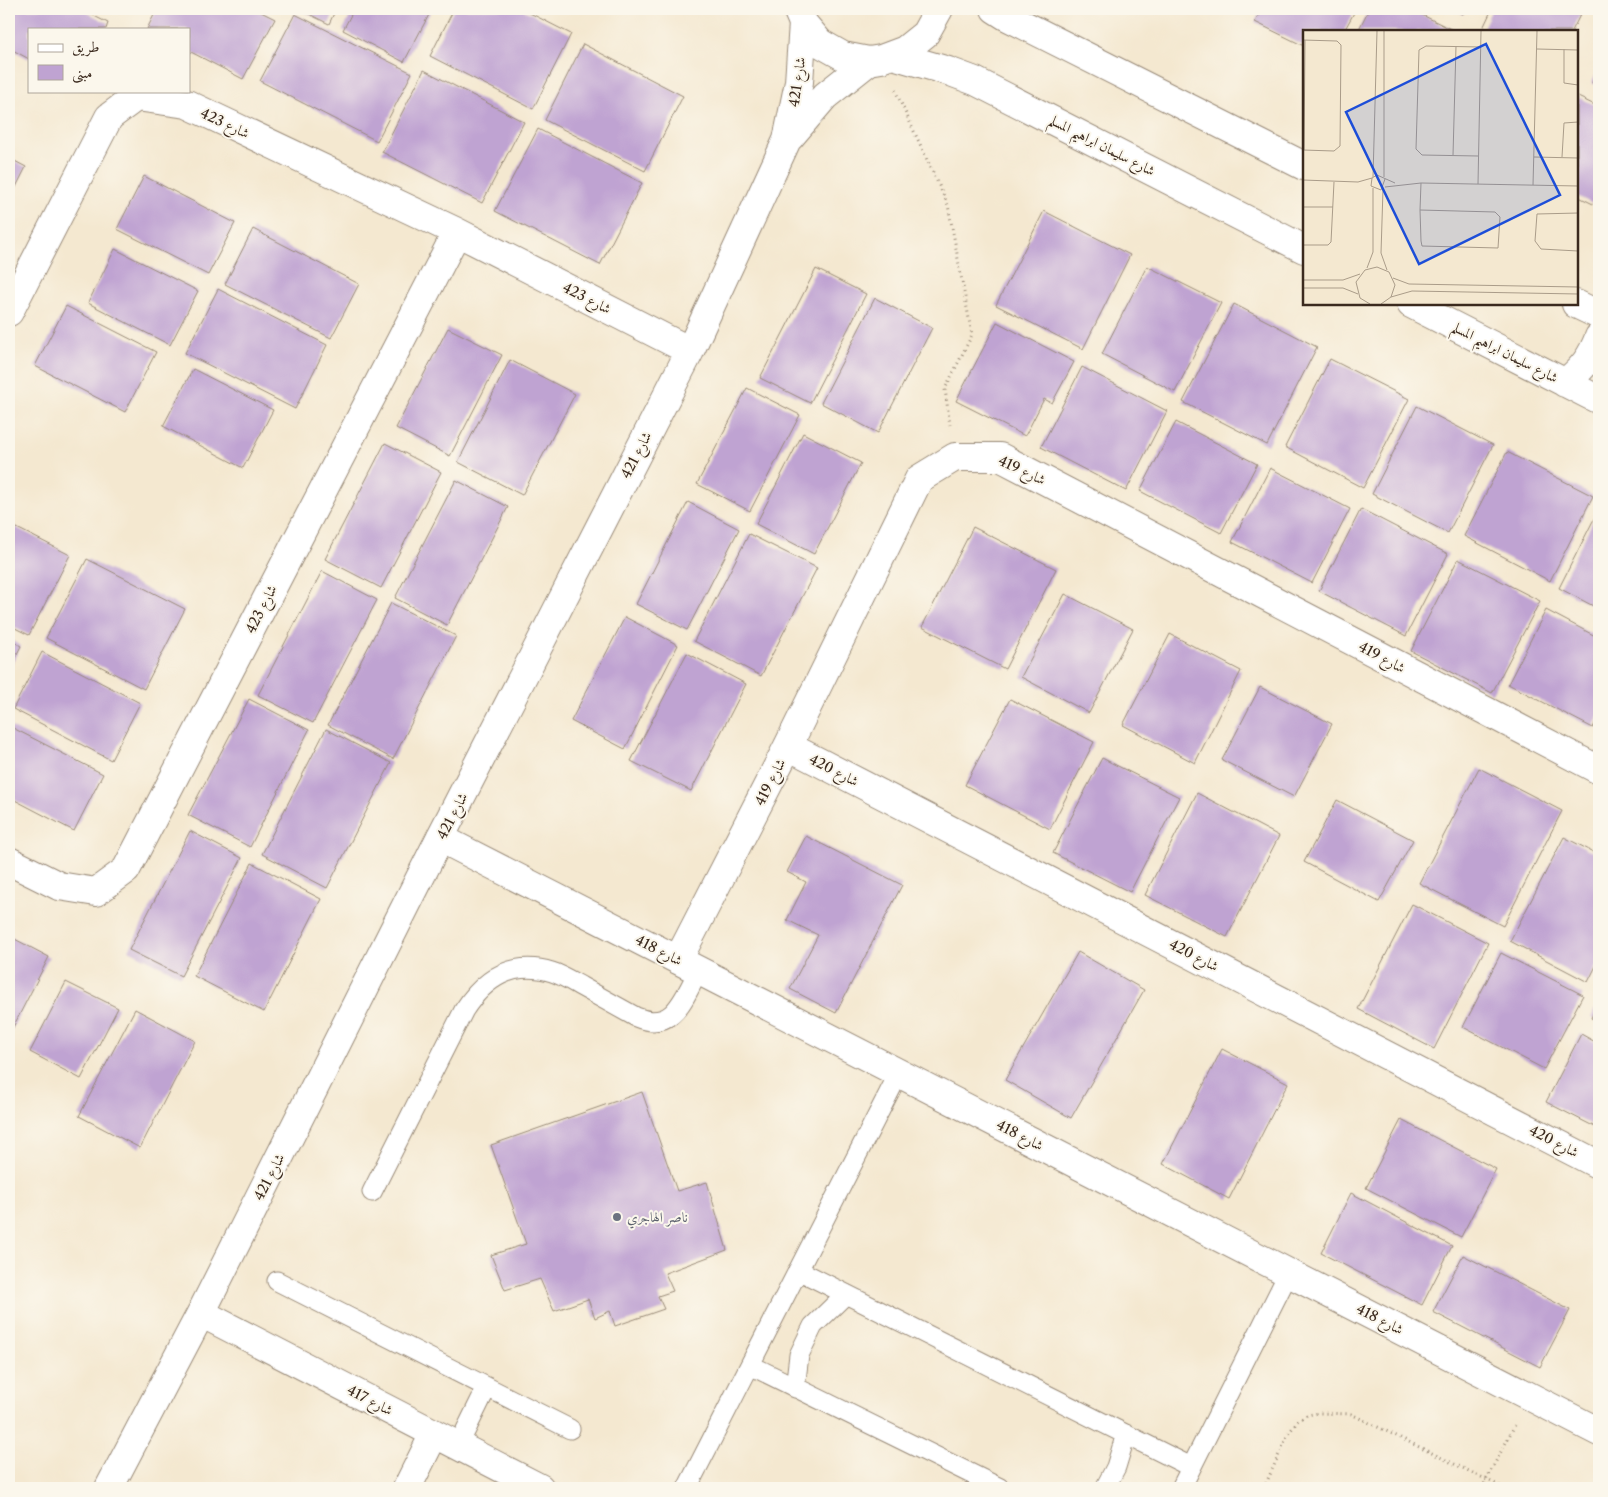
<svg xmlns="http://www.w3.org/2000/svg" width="1608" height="1497" font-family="'Libre Caslon Text',Amiri,serif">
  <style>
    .building { fill: #bfa3d2 }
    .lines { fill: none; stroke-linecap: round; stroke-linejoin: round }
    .service-casing { stroke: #988977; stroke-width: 21 }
    .minor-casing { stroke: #988977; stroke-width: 30 }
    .tertiary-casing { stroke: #988977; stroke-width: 30 }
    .path { stroke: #988977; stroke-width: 3; stroke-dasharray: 1 4; stroke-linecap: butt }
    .service { stroke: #fff; stroke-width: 19 }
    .minor { stroke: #fff; stroke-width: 28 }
    .tertiary { stroke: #fff; stroke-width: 28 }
    .worship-dot { fill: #6b7280; stroke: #fbf7ec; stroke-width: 2 }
    .labels { text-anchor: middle; stroke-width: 4; stroke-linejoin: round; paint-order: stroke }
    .street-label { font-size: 14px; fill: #3b2a1e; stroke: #fbf7ec }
    .worship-label { font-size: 14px; fill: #5b616d; stroke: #fbf7ec; text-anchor: start }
    .inset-road { fill: none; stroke: #aa9c89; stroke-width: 1 }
    .view { fill: #1d4ed8; fill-opacity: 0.15; stroke: #1d4ed8; stroke-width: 2.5 }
    .inset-edge { fill: none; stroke: #3b2a1e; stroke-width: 2.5 }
  </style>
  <rect width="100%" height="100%" fill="#fbf7ec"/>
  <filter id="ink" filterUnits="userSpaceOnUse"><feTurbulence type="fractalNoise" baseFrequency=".02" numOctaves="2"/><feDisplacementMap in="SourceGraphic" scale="10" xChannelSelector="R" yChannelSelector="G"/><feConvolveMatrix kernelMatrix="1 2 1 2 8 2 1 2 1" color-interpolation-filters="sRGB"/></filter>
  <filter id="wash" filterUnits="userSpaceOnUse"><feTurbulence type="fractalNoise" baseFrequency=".0096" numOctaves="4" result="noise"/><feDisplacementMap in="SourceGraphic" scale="20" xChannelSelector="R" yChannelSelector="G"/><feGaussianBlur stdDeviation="1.12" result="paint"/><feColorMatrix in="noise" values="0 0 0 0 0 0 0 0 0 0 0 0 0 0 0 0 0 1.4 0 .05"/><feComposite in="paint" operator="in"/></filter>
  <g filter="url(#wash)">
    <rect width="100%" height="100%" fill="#f4e8d0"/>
    <g id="blocks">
      <!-- building -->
      <path class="building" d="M9,9H80L108,23L106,29H29V59L9,48Z
        M157,9H255L275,19L243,79L189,51V29H147Z
        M299,9H336L329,24Z
        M354,9H432L404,62L343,30Z
        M454,9H522L571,34L533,109L430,56Z
        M1233,9H1247L1245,14Z
        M1262,9H1356L1344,31H1304V46L1255,22Z
        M1369,9H1410L1455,31H1358Z
        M1452,9H1466L1463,14Z
        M1492,9H1583L1572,31H1489L1483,28Z
        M295,14L412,73L377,141L260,81Z
        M583,44L683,96L645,171L545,120Z
        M1599,68V86L1592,83Z
        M424,70L524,122L482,203L382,152Z
        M1578,97L1599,107V207L1577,196V100Z
        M538,129L642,183L600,265L495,211Z
        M9,158L26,167L9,201Z
        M144,176L235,223L208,275L117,229Z
        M1044,211L1130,255L1083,349L996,305Z
        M253,229L359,284L331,338L225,284Z
        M115,249L198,291L170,345L88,303Z
        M1147,266L1221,303L1175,392L1102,354Z
        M816,269L866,294L810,403L760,378Z
        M218,289L327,345L295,409L185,353Z
        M875,298L932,328L878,433L821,403Z
        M1234,304L1317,347L1267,445L1183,402Z
        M66,306L156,352L125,412L35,366Z
        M997,322L1074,362L1052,403L1044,399L1025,436L956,401Z
        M448,328L502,355L450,456L396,428Z
        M1330,359L1409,399L1363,488L1285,447Z
        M510,360L575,394L522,495L458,462Z
        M1082,367L1167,411L1126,491L1041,447Z
        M193,369L273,410L243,468L163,426Z
        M747,388L800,415L750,511L697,484Z
        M1417,406L1493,445L1448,533L1372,494Z
        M1176,422L1257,464L1221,533L1140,491Z
        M803,433L861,463L814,554L756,524Z
        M385,443L441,472L381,588L325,559Z
        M1507,452L1593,496L1550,581L1464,536Z
        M1270,468L1350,509L1312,583L1232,542Z
        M456,480L508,507L447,625L395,598Z
        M688,502L739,529L687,630L636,604Z
        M1361,509L1448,554L1406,636L1319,591Z
        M1599,509V609L1559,588Z
        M9,524L70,555L29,635L9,625Z
        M973,527L1056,569L1005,669L922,627Z
        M749,534L817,568L761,676L694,641Z
        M87,559L185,609L144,689L46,638Z
        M1458,559L1540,601L1492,693L1411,651Z
        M322,571L377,600L313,723L258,695Z
        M1065,594L1133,629L1089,713L1021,677Z
        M391,603L456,636L393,759L328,725Z
        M1546,610L1599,638V715L1593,728L1508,684Z
        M625,617L678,645L625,749L571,721Z
        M1170,634L1241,671L1195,763L1123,725Z
        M9,639L21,646L9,670Z
        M42,652L140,703L111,760L13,709Z
        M687,653L746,684L691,791L631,761Z
        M1260,687L1332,724L1294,797L1222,760Z
        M249,699L309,730L250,847L188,815Z
        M1010,699L1094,742L1050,829L965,785Z
        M9,726L103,774L74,831L9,797Z
        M326,729L391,763L327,888L262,854Z
        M1102,758L1179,797L1130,892L1053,853Z
        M1479,768L1562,811L1503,926L1419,883Z
        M1197,793L1279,836L1227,937L1145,895Z
        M1337,800L1413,840L1379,902L1304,862Z
        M190,831L242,858L181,976L129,950Z
        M806,836L902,885L836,1013L790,989L818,935L787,920L806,882L787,872Z
        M1564,837L1599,855V960L1588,982L1510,941Z
        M252,863L321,899L264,1012L194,976Z
        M1412,904L1488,943L1434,1049L1358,1009Z
        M9,936L49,957L9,1035Z
        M1078,952L1144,990L1071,1118L1005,1080Z
        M1501,953L1583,995L1544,1069L1463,1027Z
        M66,982L118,1008L81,1079L30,1052Z
        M1599,1001V1022L1591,1018Z
        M135,1009L195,1041L140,1148L79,1116Z
        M1581,1034L1599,1044V1129L1546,1102Z
        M1222,1049L1288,1083L1229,1199L1163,1164Z
        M642,1092L677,1191L707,1182L727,1250L665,1273L673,1291L658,1296L664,1309L615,1326L610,1311L595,1318L588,1299L554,1311L540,1279L505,1290L491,1255L526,1244L491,1145Z
        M1401,1120L1496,1169L1461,1237L1366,1188Z
        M1351,1193L1452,1246L1422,1305L1321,1253Z
        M1463,1255L1570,1310L1540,1367L1433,1312Z"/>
    </g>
  </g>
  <g filter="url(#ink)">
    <use href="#blocks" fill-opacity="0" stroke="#988977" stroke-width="1"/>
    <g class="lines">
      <!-- service casing -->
      <g class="service-casing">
        <path id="service" d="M372,1192L464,1010C485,978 512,960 552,972C562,975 573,982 582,987C600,997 618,1007 636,1017C674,1033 684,997 699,970
          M798,1270L1191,1467
          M277,1281L570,1429
          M750,1365L1000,1488
          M795,1388L799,1355L813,1326L846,1294
          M458,1446L487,1387
          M687,1488L899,1073
          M1105,1488L1116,1467L1126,1434
          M1181,1488L1289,1272"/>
      </g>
      <!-- minor casing -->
      <g class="minor-casing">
        <path id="minor" d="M790,137L825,96L869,61
          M9,312L109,117L136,97L187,104L457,232L690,351
          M788,746L1599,1165
          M440,838L1599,1432
          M9,861L59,886L96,892L126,870L457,232
          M678,960L788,746L919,479L955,457H1000L1599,770
          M201,1313L540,1488
          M109,1488L201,1313L440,838L690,351L787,140L799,82L803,23
          M407,1488L434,1434"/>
      </g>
      <!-- tertiary casing -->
      <g class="tertiary-casing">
        <path id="tertiary" d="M797,9L803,23L820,43L843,56L869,61L881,59L905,50L925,34L939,9
          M995,9L1006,16L1304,166
          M893,55L948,71L975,81L1304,249
          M1411,304L1599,400
          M1576,304L1599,315
          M1565,383C1583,368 1591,358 1599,337"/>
      </g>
      <!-- path -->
      <path class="path" d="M895,90L948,205L972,335L945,389L950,425
        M1264,1488L1288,1434L1298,1421L1307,1415L1319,1413L1351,1414L1504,1488
        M1482,1488L1515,1425"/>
      <!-- service -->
      <use href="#service" class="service"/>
      <!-- minor -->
      <use href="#minor" class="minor"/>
      <!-- tertiary -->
      <use href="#tertiary" class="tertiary"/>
    </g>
  </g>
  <!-- markers -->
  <circle class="worship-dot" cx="617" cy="1217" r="5"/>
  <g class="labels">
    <!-- street labels -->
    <g class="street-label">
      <text transform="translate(797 82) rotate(-82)" y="5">شارع 421</text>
      <text transform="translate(225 123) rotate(25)" y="5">شارع 423</text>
      <text transform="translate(1102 145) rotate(27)" y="5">شارع سليمان ابراهيم المسلم</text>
      <text transform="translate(587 298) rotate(27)" y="5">شارع 423</text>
      <text transform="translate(1505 352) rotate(27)" y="5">شارع سليمان ابراهيم المسلم</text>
      <text transform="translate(636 455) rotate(-63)" y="5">شارع 421</text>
      <text transform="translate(1022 470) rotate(25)" y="5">شارع 419</text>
      <text transform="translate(261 609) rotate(-63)" y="5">شارع 423</text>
      <text transform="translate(1382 657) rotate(28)" y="5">شارع 419</text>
      <text transform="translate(834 770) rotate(27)" y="5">شارع 420</text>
      <text transform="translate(770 782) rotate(-63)" y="5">شارع 419</text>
      <text transform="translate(452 816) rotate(-63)" y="5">شارع 421</text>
      <text transform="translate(659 950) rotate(27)" y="5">شارع 418</text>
      <text transform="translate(1194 955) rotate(27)" y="5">شارع 420</text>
      <text transform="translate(1020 1135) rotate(27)" y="5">شارع 418</text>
      <text transform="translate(1554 1141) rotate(27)" y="5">شارع 420</text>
      <text transform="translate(269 1177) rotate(-63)" y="5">شارع 421</text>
      <text transform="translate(1380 1319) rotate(27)" y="5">شارع 418</text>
      <text transform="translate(370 1400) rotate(27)" y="5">شارع 417</text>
    </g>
    <!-- worship labels -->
    <g class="worship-label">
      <text x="627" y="1222">ناصر الهاجري</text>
    </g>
  </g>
  <!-- overview -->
  <g transform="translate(1303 30)">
    <rect width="275" height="275" fill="#f4e8d0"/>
    <path class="inset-road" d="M0,10L34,11L38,15L37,116L31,121L0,120M234,19L275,20M261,19V53L275,55M1,120L2,10M150,125L153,16M175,126L119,125L113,119L116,20L123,16L178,17M231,127L275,128M259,127L261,93L275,92M70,147L74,1M81,147V1M82,149L78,160L68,156L69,148L74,145L92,153M0,150L55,152L69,148M175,154L178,1M230,155L234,1M82,157L118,153L275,156M80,159L78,223L84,240M0,177H30M117,180L192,182L197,187L195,218L119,216L118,211L117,180L118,153M275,183L234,184L232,211L238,219L275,221M0,215H25L28,212L31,152M64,238L70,222V158M90,248L106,254L275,257M0,250H40L57,244M0,258H40L55,264M88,267L109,261L275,264M67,274L57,268L53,252L62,240L74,237L86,242L92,255L88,267L78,274"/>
    <path class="view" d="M183,14L257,165L116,234L43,82Z"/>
    <rect width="275" height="275" class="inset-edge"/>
  </g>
  <!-- margin -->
  <rect width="1608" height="1497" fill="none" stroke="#fbf7ec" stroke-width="30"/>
  <!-- legend -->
  <rect x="28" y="28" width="162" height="65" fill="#fbf7ec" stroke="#aea59a"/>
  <rect x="38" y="44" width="25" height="8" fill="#ffffff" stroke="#aea59a"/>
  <text x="72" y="52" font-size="15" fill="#3b2a1e">طريق</text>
  <rect x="38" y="65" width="25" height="15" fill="#bfa3d2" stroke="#aea59a"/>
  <text x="72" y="78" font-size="15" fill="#3b2a1e">مبنى</text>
</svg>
